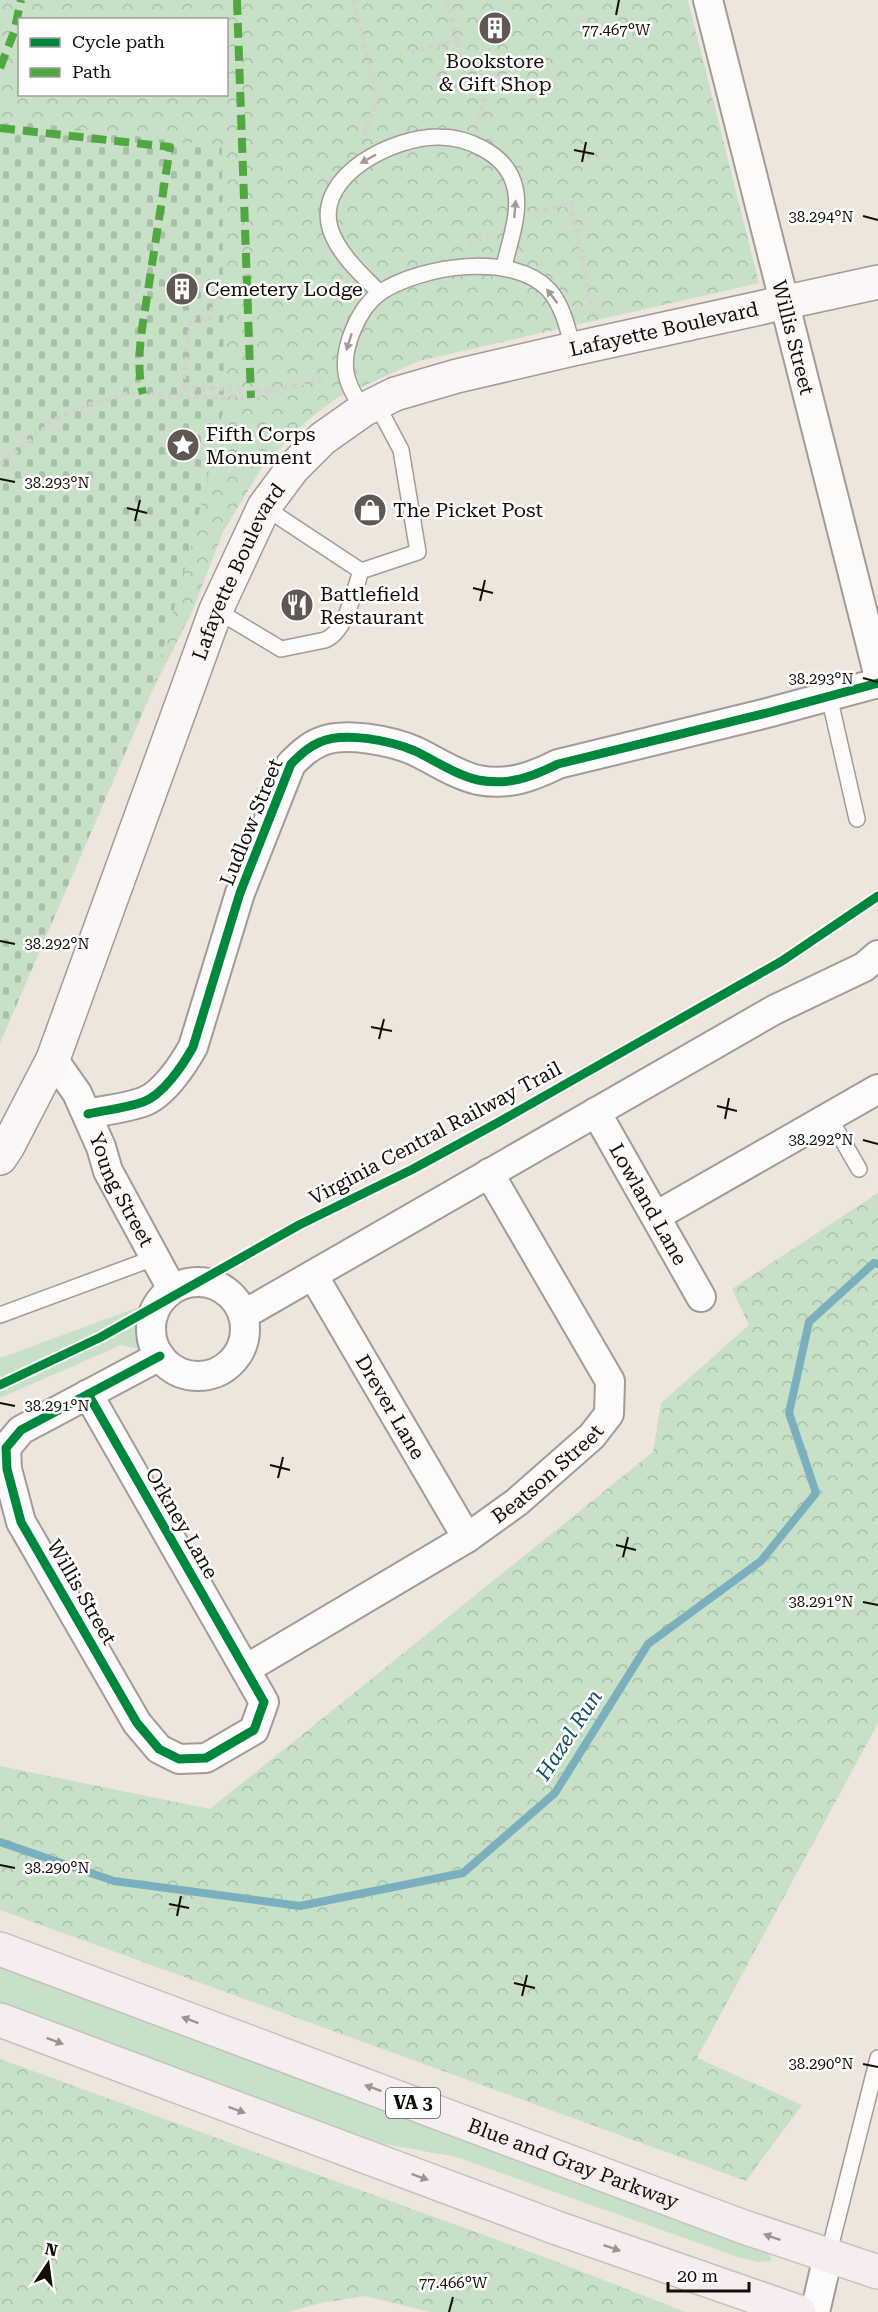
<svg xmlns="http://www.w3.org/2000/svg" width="878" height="2312" font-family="'Roboto Serif',serif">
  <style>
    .green { fill: #c7e0c6 }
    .forest { fill: url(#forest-crowns); fill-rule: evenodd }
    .cemetery { fill: url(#cemetery-stones) }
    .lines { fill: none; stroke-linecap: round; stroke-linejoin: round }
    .stream { stroke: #7aafbe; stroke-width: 8 }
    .service-casing { stroke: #a29b96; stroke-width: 18 }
    .minor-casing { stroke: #a29b96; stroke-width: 32 }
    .secondary-casing { stroke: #a29b96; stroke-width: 36 }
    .trunk-casing { stroke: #c5c1bd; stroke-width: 36 }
    .path { stroke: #d4d1cf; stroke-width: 4; stroke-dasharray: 4.5 4.5; stroke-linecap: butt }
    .service { stroke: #fcfbfa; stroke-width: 15 }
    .minor { stroke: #fcfbfa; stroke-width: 28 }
    .secondary { stroke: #faf7f6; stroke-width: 33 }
    .trunk { stroke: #f6eeee; stroke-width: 33 }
    .quiet { stroke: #51a841; stroke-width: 8; stroke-dasharray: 15 8; stroke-linecap: butt }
    .cycleway-casing { stroke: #fff; stroke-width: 13 }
    .cycleway { stroke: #00873e; stroke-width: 9 }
    .oneway { fill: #9f9c9a }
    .oneway2 { fill: #9c9492 }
    .ticks { fill: none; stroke: #140e09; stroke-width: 2 }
    .labels { text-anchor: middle; stroke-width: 5; stroke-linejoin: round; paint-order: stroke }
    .shield { fill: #fff; stroke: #5a5653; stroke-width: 1.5 }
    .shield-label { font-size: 18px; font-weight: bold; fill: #140e09 }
    .poi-label { font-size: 20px; fill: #140e09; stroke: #fff; text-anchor: start }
    .street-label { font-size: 20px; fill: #140e09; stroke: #fff }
    .water-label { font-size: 21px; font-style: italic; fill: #0d5162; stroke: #fff }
    .ticks-label { font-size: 15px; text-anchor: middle; fill: #140e09; stroke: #fff; stroke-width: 5; stroke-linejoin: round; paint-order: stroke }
  </style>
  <defs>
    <pattern id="forest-crowns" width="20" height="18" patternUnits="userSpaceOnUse" patternTransform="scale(1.5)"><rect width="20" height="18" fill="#c7e0c6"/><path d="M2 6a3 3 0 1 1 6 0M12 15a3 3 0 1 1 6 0" fill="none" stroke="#aabfa9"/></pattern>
    <pattern id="cemetery-stones" width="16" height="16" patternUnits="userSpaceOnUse" patternTransform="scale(1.5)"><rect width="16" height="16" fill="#c7e0c6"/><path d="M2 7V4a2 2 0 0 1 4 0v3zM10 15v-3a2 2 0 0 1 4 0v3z" fill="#aabfa9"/></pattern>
  </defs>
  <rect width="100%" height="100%" fill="#eee5dd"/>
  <!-- green -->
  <path class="green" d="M150,1303L142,1326L138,1349L121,1345L0,1398V1358Z
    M0,1964L764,2249L772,2259L770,2261L758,2262L738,2257L456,2157L374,2142L0,2002Z"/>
  <!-- forest -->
  <path class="forest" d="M0,0H688L759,283L419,361L337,398L308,420L264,464L223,532L192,612L151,693L0,1043ZM20,20H226V94H20Z
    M878,1193V1723L697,2058L802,2105L746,2181L0,1910V1766L210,1809L653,1452L661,1403L749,1325L732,1289Z
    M0,2059L555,2261L685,2312H430L365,2296L321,2303L288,2312H0Z"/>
  <!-- cemetery -->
  <path class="cemetery" d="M0,119L222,147L224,407L192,543L151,693L0,1043Z"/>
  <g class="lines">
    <!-- stream -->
    <path class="stream" d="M0,1842L114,1881L300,1906L463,1873L555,1793L648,1644L761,1561L816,1493L789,1413L809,1322L874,1263L878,1264"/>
    <!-- service casing -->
    <g class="service-casing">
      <path id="service" d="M380,293C362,275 338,254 330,228C315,175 395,136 439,137C467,137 503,153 513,181C523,208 510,240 504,266
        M363,410C356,398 348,386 346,373C342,347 359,307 381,292C421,266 513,251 549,290C563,306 568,329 573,349
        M264,507L361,571
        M216,610L281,649L325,640C346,632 354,591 361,571L418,552L401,450L376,403
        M829,696L857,819
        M829,1117L859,1169
        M0,1315L154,1258
        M828,2256L878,2058"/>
    </g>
    <!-- minor casing -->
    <g class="minor-casing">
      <g id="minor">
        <path id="s1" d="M708,0L878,673"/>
        <path id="s2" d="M53,1059L77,1093L101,1147L108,1171L172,1289"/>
        <path id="s3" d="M596,1112L701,1297"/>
        <path d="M88,1114C106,1110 126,1108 143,1102C163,1095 183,1065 193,1047L240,893L291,764C300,755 308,747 320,742C344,731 392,741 415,751C436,761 456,775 478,780C508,786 532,777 558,764L767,713L878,683"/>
        <path d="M656,1216L878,1089"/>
        <path id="s4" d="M313,1275L467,1538"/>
        <circle cx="198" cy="1329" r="47"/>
        <path d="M243,1315L774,1010L864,967L878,955"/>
        <path d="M88,1394L264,1702L254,1730L206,1758L179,1759L159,1749L137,1723L21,1522L7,1469L6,1448L21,1430L160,1356"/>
        <path id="s5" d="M246,1669L467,1538L517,1502L592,1436L609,1414L610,1381L489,1173"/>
        <path d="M815,2312L828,2256"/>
      </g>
    </g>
    <!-- secondary casing -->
    <g class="secondary-casing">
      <g id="secondary">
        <path id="s6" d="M0,1158L8,1146L53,1059L216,610L264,507L293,468L322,439L363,410L395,394L457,376L573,349L878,282"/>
      </g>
    </g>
    <!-- trunk casing -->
    <g class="trunk-casing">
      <g id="trunk">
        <path id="s7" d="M0,1949L741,2226L878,2272"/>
        <path d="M0,2020L557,2228L799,2312"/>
      </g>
    </g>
    <!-- path -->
    <path class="path" d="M354,0L377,99L363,139
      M447,0L464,71L485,94L477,125
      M411,52L457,40
      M535,212L571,204L593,314
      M469,244L489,236
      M183,387L269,391
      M182,397L191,317L210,320L216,278
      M0,465L57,418L90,404L128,393L182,397L251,398L326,377"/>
    <!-- service -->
    <use href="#service" class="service"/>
    <!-- minor -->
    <use href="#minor" class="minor"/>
    <!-- secondary -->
    <use href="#secondary" class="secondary"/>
    <!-- trunk -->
    <use href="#trunk" class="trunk"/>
    <!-- quiet -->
    <path class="quiet" d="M237,0L251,398
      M0,68L14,32L21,0
      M0,128L170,147C163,193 156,239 149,284C144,320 134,359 143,394"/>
    <!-- cycleway casing -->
    <g class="cycleway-casing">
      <path id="cycleway" d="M88,1114C106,1110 126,1108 143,1102C163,1095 183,1065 193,1047L240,893L291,764C300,755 308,747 320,742C344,731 392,741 415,751C436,761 456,775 478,780C508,786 532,777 558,764L767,713L878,683
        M0,1385L101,1337L299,1225L413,1169L499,1122L782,961L878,896
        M88,1394L264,1702L254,1730L206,1758L179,1759L159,1749L137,1723L21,1522L7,1469L6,1448L21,1430L160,1356"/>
    </g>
    <!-- cycleway -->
    <use href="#cycleway" class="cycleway"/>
  </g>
  <!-- one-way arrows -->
  <defs><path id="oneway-solid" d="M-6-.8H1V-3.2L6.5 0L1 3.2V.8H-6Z" transform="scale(1.5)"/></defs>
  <g class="oneway">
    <use href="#oneway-solid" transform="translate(368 159) rotate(151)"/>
    <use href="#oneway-solid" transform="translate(515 209) rotate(-85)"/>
    <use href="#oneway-solid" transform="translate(552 296) rotate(-127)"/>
    <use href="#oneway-solid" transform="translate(349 342) rotate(107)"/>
  </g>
  <g class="oneway2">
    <use href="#oneway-solid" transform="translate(190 2020) rotate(-160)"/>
    <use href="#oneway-solid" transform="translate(55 2041) rotate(21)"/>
    <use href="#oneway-solid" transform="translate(373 2088) rotate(-160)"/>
    <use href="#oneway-solid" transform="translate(237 2110) rotate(20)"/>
    <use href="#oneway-solid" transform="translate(420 2177) rotate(20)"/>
    <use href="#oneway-solid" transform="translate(772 2237) rotate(-161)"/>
    <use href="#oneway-solid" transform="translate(612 2248) rotate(19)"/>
  </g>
  <!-- ticks -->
  <path class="ticks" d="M616,15L619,0M574,150L594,154M582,162L586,142M863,216L878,220M0,479L15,482M127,508L147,513M135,521L140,500M473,588L493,593M480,601L485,580M863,678L878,682M0,941L15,944M371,1027L392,1031M379,1039L384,1019M717,1106L737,1111M725,1119L729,1098M863,1140L878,1144M0,1403L15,1406M270,1465L290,1470M278,1478L283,1457M616,1545L636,1550M623,1557L628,1537M863,1602L878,1605M0,1865L15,1868M169,1904L189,1908M177,1916L181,1896M514,1983L535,1988M522,1996L527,1975M863,2064L878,2067M449,2312L453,2297"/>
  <!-- icons -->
  <defs>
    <g id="building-disc" transform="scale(1.725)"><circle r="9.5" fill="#605953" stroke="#fff"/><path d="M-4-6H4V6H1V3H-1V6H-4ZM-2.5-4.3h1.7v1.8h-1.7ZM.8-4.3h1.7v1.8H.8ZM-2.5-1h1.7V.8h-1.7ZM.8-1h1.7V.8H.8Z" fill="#fff"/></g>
    <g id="sight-disc" transform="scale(1.725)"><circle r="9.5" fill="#605953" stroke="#fff"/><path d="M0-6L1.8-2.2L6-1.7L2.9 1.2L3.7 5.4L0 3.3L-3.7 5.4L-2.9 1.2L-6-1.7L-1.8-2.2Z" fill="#fff"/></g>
    <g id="shop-disc" transform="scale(1.725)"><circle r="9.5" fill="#605953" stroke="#fff"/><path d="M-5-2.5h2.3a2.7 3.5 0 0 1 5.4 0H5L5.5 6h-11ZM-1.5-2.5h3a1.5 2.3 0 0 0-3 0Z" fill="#fff"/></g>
    <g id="restaurant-disc" transform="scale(1.725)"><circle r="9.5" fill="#605953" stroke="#fff"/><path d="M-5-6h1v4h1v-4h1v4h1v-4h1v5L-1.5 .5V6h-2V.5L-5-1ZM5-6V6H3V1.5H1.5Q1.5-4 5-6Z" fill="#fff"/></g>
  </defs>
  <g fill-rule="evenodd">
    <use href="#building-disc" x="495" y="28"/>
    <use href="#building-disc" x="182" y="289"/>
    <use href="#sight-disc" x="183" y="445"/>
    <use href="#shop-disc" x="370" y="510"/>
    <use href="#restaurant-disc" x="297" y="605"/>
  </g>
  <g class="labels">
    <!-- shield labels -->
    <rect class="shield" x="386" y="2088" width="54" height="30" rx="4.5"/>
    <g class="shield-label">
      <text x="413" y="2109">VA 3</text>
    </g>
    <!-- poi labels -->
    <g class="poi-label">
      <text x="495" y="68" text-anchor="middle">Bookstore<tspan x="495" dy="23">&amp; Gift Shop</tspan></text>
      <text x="205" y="296">Cemetery Lodge</text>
      <text x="206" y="441">Fifth Corps<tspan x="206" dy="23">Monument</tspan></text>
      <text x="393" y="517">The Picket Post</text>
      <text x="320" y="601">Battlefield<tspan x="320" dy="23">Restaurant</tspan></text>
    </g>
    <!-- street labels -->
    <g class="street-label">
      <text dy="7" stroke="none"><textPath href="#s6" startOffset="1156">Lafayette Boulevard</textPath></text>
      <text dy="7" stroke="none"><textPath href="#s1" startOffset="348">Willis Street</textPath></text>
      <text dy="7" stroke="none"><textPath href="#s6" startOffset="634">Lafayette Boulevard</textPath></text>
      <text transform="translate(251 822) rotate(-68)" y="7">Ludlow Street</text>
      <text transform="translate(435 1133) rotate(-28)" y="7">Virginia Central Railway Trail</text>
      <text dy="7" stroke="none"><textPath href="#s2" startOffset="148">Young Street</textPath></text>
      <text dy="7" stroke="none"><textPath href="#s3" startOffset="106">Lowland Lane</textPath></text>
      <text dy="7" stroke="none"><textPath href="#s4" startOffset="153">Drever Lane</textPath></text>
      <text dy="7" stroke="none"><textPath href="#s5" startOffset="360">Beatson Street</textPath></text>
      <text transform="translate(182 1523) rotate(60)" y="7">Orkney Lane</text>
      <text transform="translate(82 1592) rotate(60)" y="7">Willis Street</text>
      <text dy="7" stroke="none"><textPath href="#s7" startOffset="612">Blue and Gray Parkway</textPath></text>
    </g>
    <!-- water labels -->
    <g class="water-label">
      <text transform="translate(569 1735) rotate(-57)" y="7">Hazel Run</text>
    </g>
  </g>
  <g class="ticks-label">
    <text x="616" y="35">77.467°W</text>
    <text x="821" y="222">38.294°N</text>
    <text x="57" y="488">38.293°N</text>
    <text x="821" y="684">38.293°N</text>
    <text x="57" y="949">38.292°N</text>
    <text x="821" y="1145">38.292°N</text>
    <text x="57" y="1411">38.291°N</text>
    <text x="821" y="1607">38.291°N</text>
    <text x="57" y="1873">38.290°N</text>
    <text x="821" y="2069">38.290°N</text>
    <text x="453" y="2288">77.466°W</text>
  </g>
  <!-- legend -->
  <rect x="18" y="18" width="210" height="78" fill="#ffffff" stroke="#a19f9d" stroke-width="1.5"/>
  <rect x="30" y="38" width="30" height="9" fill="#00873e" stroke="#a19f9d" stroke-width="1.5"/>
  <text x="72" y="48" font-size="18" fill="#140e09">Cycle path</text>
  <rect x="30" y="68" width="30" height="9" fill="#51a841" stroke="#a19f9d" stroke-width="1.5"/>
  <text x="72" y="78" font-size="18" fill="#140e09">Path</text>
  <!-- north arrow -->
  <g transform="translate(48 2264) rotate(13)" stroke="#ffffff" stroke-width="4.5" paint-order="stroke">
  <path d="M0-4.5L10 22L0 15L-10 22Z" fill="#140e09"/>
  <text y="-9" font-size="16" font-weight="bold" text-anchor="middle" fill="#140e09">N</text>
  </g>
  <!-- scale -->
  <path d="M668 2282v9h81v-9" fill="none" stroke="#140e09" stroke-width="3"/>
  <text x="677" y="2282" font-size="18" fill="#140e09" stroke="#ffffff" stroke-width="4.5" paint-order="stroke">20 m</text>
</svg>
